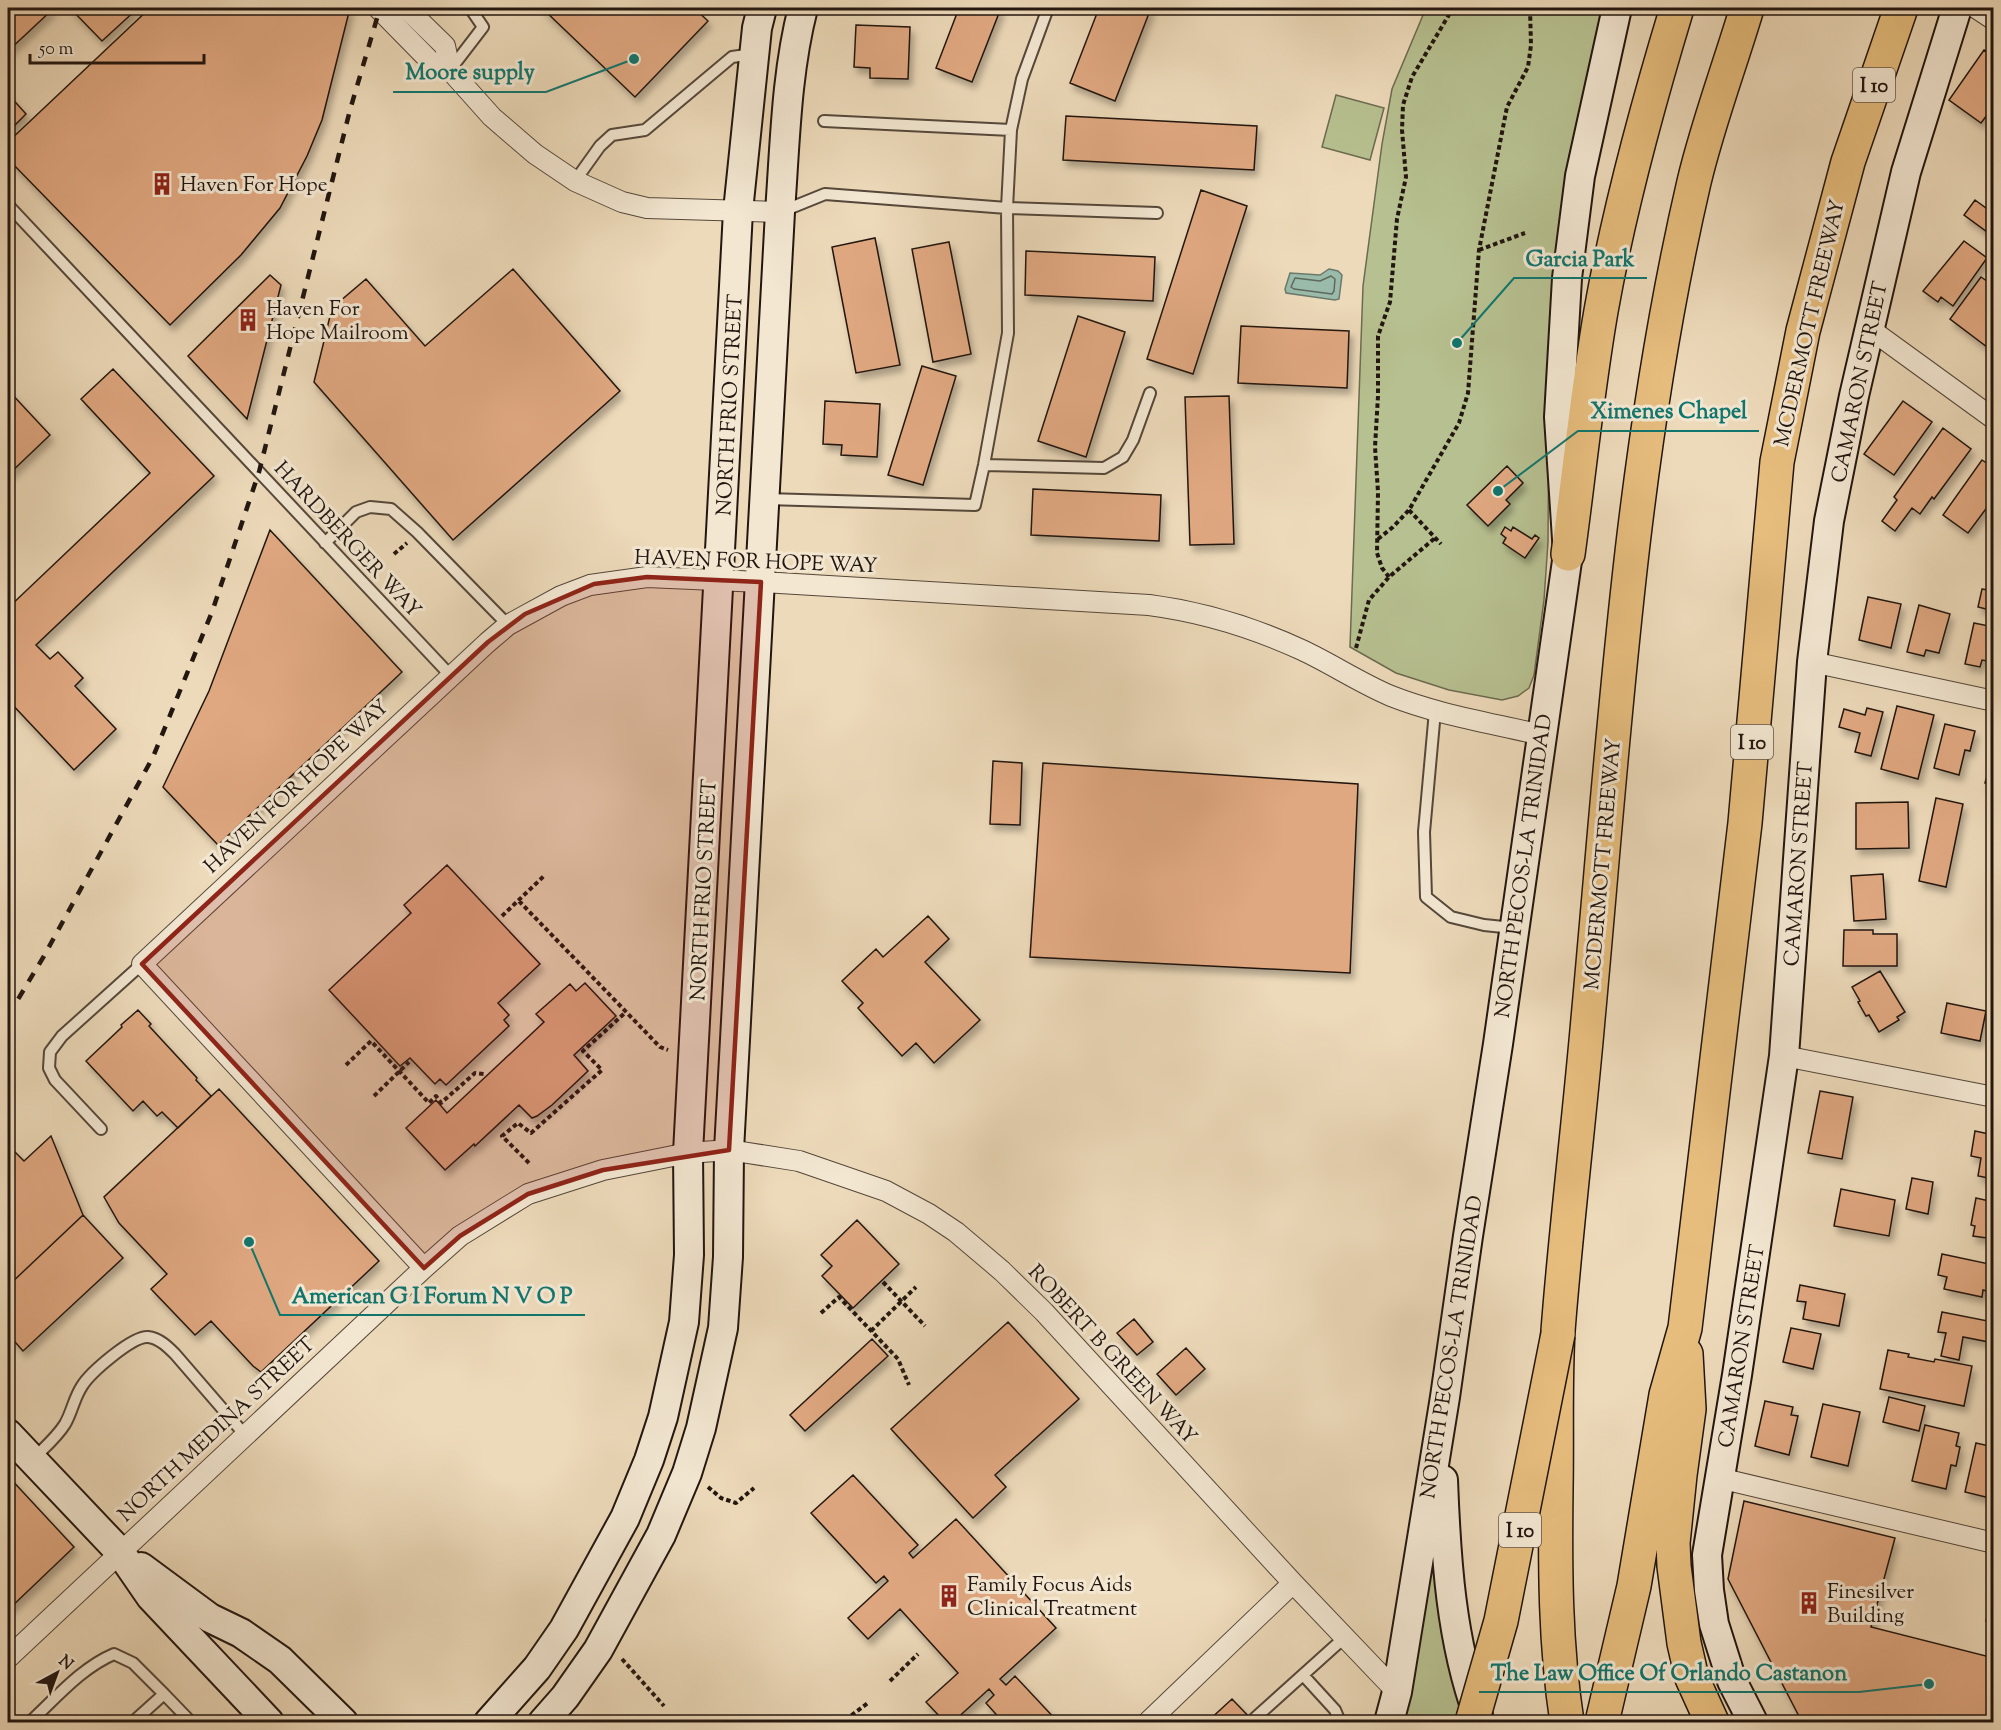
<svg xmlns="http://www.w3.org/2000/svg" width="2001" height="1730" font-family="'Sorts Mill Goudy',serif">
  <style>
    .green { fill: #b7c090; stroke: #6c6b50; stroke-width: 1.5 }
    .water { fill: #9abbaa; stroke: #6a796c; stroke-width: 1.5 }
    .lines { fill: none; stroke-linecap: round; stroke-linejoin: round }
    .shore { stroke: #5e685d; stroke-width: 1.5 }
    .building { fill: #e0a881; stroke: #221610; stroke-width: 1.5; filter: url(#shadow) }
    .service-casing { stroke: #55473a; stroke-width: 14 }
    .minor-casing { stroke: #55473a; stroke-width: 22 }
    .secondary-casing { stroke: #221610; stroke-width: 32 }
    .motorway-casing { stroke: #221610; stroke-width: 36 }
    .path { stroke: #221610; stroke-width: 4; stroke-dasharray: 4.5 3; stroke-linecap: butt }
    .service { stroke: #f3e7d2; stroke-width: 10 }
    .minor { stroke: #f3e7d2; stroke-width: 20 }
    .secondary { stroke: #f3e7d2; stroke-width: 28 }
    .motorway { stroke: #e6bd7d; stroke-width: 33 }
    .rail { stroke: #221610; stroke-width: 4.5; stroke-dasharray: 10 10; stroke-linecap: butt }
    .motorway-bridge-casing { stroke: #221610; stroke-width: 36; stroke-linecap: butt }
    .motorway-bridge { stroke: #e6bd7d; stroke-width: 33 }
    .marked { fill: #8f2418; fill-opacity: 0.2; stroke: #8f2418; stroke-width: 4.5; stroke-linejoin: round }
    .labels { text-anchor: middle; stroke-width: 6; stroke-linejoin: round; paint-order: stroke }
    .shield { fill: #f3e7d2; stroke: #61554a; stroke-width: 1.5 }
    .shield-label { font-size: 20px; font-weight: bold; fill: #221610 }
    .poi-label { font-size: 21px; fill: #221610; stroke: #f3e7d2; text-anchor: start }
    .street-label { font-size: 21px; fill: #221610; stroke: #f3e7d2 }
    .leader { fill: none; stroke: #0f766e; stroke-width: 2 }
    .callout-dot { fill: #0f766e; stroke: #f3e7d2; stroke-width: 2 }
    .callout-label { font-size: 22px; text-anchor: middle; font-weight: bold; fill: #0f766e; stroke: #f3e7d2; stroke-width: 6; stroke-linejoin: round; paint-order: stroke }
  </style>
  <defs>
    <filter id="shadow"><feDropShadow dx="3.5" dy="6" stdDeviation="3" flood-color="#0004"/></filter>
  </defs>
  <rect width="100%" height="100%" fill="#eddaba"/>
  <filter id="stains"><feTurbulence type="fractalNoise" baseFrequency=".00333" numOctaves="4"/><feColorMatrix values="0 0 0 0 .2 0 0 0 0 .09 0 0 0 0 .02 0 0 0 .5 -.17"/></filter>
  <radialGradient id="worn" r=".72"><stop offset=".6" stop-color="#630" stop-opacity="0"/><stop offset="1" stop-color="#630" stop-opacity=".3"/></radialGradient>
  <!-- green -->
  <path class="green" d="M1426,8H1604L1549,401L1548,542L1544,600L1534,675L1529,688L1518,696L1502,700L1449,690L1396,673L1350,647L1363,286L1382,144L1392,89Z
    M1336,95L1384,108L1370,160L1322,147Z
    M1430,1550L1452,1669L1472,1722H1403Z"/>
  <!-- water -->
  <path class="water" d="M1329,269L1338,271L1342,275L1339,299L1335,300L1286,293L1285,289L1290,273L1320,275Z"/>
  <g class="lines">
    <!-- shore -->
    <path class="shore" d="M1331,276L1335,279L1334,291L1332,294L1294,289L1291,287L1295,278L1320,281Z"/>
  </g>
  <!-- building -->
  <path class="building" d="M8,8H54L8,51Z
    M70,8H138L102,41Z
    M150,8H350L322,120L307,156L280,208L241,255L170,325L8,159V142Z
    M542,8H694L708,21L635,97Z
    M959,8H1001L972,82L936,68Z
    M1099,8H1151L1115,101L1070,83Z
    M856,25L910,27L908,79L870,78V68L854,67Z
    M1984,50L1994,56V106L1981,123L1949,100Z
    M8,94L26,114L8,132Z
    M1066,116L1257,126L1254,170L1063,160Z
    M1201,190L1247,206L1193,374L1147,359Z
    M1975,200L1994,214V237L1964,215Z
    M875,238L900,365L856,373L832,247Z
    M1964,241L1987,258L1953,306L1941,297L1938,302L1923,291Z
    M949,242L971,354L933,362L912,249Z
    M1026,251L1155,257L1153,301L1025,295Z
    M513,269L620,391L453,540L314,382L332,308L366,279L425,346Z
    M270,275L281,285L247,419L188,356Z
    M1981,277L1994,286V346L1991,350L1950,319Z
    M1078,316L1125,332L1086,457L1038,441Z
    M1241,326L1349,331L1347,388L1238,383Z
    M922,366L956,376L923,485L888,475Z
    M113,369L214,476L36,645L50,659L58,652L83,678L75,686L116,729L74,770L8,700V608L150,473L81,399Z
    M8,390L50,435L8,475Z
    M1229,396L1234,544L1190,545L1185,397Z
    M825,401L880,404L877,457L841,455L842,445L823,444Z
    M1903,401L1932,422L1894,475L1864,454Z
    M1943,428L1971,449L1934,499L1932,497L1920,514L1912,508L1895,531L1882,521L1897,500L1894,497Z
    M1982,460L1994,468V498L1968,533L1943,515Z
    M1507,466L1523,483L1506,500L1510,504L1488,526L1467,505Z
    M1033,489L1161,495L1159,541L1031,535Z
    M1505,527L1511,531L1513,527L1532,539L1535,535L1539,538L1525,558L1503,543L1506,538L1501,534Z
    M270,530L402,672L218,845L163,787L209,691Z
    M1982,589L1994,591V611L1978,607Z
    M1868,597L1901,604L1891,648L1859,640Z
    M1919,605L1950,614L1939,653L1926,650L1924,656L1907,652Z
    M1974,623L1994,627V662L1982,660L1980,667L1965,664Z
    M1897,706L1934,715L1918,779L1881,769Z
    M1867,708L1883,712L1871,756L1855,752L1860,733L1839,727L1844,709L1865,715Z
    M1945,724L1975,731L1970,751L1965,750L1959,775L1934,768Z
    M1994,751V785L1985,783Z
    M993,761L1022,763L1020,825L990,824Z
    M1043,763L1358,784L1350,973L1030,957Z
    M1936,798L1963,804L1946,887L1919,881Z
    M1908,802L1909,848L1856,849V803Z
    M447,865L540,964L498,1003L509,1015L504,1020L509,1026L446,1085L440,1079L435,1084L410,1058L400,1066L329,990L411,913L404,905Z
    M1883,874L1886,919L1854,921L1851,876Z
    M928,916L949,939L925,962L980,1020L934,1063L916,1043L902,1056L858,1008L863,1003L842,981L876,949L883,957Z
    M1844,930H1873V934H1897V966H1843Z
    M1880,971L1905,1012L1897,1017L1899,1020L1879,1032L1869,1015L1866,1016L1858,1002L1860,1001L1852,987Z
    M585,983L616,1016L574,1055L588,1071L552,1105L537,1116L532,1118L519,1105L475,1146L474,1144L445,1170L406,1128L436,1100L447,1113L544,1022L536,1014L570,984L576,991Z
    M1947,1003L1986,1011L1980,1041L1941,1033Z
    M138,1010L151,1024L149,1026L197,1078L196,1080L211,1096L178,1128L162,1112L157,1116L143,1101L133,1111L86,1061L122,1027L121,1025Z
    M219,1089L379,1261L261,1372L253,1366L211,1321L195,1335L151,1289L167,1274L119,1223L104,1197Z
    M1820,1091L1853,1097L1842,1159L1808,1153Z
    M1975,1131L1994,1135V1179L1978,1176L1981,1158L1971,1156Z
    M51,1136L83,1215L8,1286V1155L13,1150L24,1161Z
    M1912,1178L1933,1182L1928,1214L1906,1209Z
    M1841,1189L1895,1200L1889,1236L1834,1226Z
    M1976,1198L1994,1202V1239L1973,1236L1975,1226L1971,1225Z
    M83,1215L123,1258L23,1351L8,1334V1286Z
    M857,1220L899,1264L853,1308L822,1276L832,1266L821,1255Z
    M1942,1254L1994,1265V1293L1983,1290L1982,1297L1944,1289L1947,1277L1938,1275Z
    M1800,1285L1845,1294L1839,1326L1803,1319L1806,1302L1797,1301Z
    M1942,1312L1993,1322L1989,1342L1963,1337L1959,1360L1941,1356L1946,1333L1938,1332Z
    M1134,1319L1153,1342L1137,1355L1117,1333Z
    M1008,1322L1079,1399L995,1475L1006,1487L973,1518L891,1429Z
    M1791,1328L1821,1334L1813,1369L1783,1362Z
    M872,1339L888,1356L805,1431L790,1415Z
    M1186,1348L1205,1369L1176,1395L1157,1374Z
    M1888,1350L1909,1354L1908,1357L1934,1362L1935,1359L1972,1366L1964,1406L1880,1389Z
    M1889,1397L1925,1406L1919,1431L1883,1422Z
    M1765,1401L1793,1407L1791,1415L1798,1416L1789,1455L1755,1446Z
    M1823,1404L1860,1412L1848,1466L1811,1457Z
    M1925,1425L1959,1433L1956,1446L1960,1447L1956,1466L1951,1465L1946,1489L1912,1481Z
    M1976,1443L1994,1447V1499L1965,1492Z
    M853,1475L918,1545L909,1553L913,1558L956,1519L1056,1628L1000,1679L1006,1685L1015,1676L1058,1722H1003L986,1703L994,1695L989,1689L953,1722H945L926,1702L958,1673L900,1609L868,1639L848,1618L888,1581L884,1576L876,1583L811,1513Z
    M8,1476L74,1547L8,1610Z
    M1744,1501L1895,1538L1871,1627L1994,1658V1722H1802L1728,1579Z
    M1994,1590V1623L1986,1621Z
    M1232,1699L1254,1722H1207Z"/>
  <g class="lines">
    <!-- service casing -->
    <g class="service-casing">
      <path id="service" d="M1048,8L1022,79L1011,130L1007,208L1157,213
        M450,70L483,27L470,8
        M824,121L1011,130
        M575,181L600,146L612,135L645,130L732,57L753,54
        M8,205L450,675
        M984,465L1104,468L1123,457L1133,440L1150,393
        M766,499L975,505L984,465L1008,333L1007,208L825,194L783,211
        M325,543L356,512L370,507L391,509L417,532L508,625
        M1435,711L1424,832L1426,897L1451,917L1484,925L1513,928
        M101,1129L55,1080L49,1068L50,1052L62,1036L142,964
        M34,1458C45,1447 57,1437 65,1424C72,1412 74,1398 82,1386C90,1373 132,1336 148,1337C159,1338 168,1347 175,1354L245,1435
        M1303,1675L1335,1710L1340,1722
        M1255,1718L1345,1637
        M30,1722C56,1698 81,1668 114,1654L133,1663L164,1694
        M133,1722L164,1694L191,1722"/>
    </g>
    <!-- minor casing -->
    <g class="minor-casing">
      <path id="minor" d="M378,8L435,66L450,70
        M406,8L445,46L450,70L492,117L535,154L575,181L622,202L647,208L780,212
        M1976,8L1994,20
        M1870,329L1994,419
        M1812,662L1994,701
        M1784,1056L1994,1097
        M424,1268L142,964L488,642L508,625L561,596L590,585L647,577L761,582L1149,605C1203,612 1252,627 1302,650C1332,664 1360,683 1391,696C1439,715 1491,723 1541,735
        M1719,1478L1994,1543
        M8,1658L424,1268L460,1236L528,1194L603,1170L688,1153L729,1150L799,1161L886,1191L929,1214L956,1232L1002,1271L1044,1312L1293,1583L1397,1692
        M1148,1722L1293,1583"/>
    </g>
    <!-- secondary casing -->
    <g class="secondary-casing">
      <path id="secondary" d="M8,1434L120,1552L151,1597L269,1722
        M1443,1480C1446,1560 1451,1640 1478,1715
        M141,1567L210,1618L241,1633L280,1660L343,1722
        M489,1722L537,1668L564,1629L625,1518L649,1460L663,1417L684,1322L689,1255L688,1153L738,211L757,28L762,8
        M543,1722L565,1697L598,1650L661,1535L687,1473L701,1428L723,1328L728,1257L729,1150L780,212C785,144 786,74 803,8
        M1389,1722L1397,1692L1445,1397L1468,1236L1498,1044L1568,554L1559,417L1567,278L1580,176L1617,8
        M1753,1722L1732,1681L1714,1624L1709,1590L1707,1555L1737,1375L1784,1056L1812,662L1829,521L1854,396L1906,172L1957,8"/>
    </g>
    <!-- motorway casing -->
    <g class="motorway-casing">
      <path id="motorway" d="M1568,554C1579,474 1587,392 1601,311C1619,209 1647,107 1677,8
        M1686,1354L1689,1409L1680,1475L1673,1543L1674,1566L1684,1643L1692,1678L1712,1722
        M1567,1722C1555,1644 1555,1567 1556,1488C1557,1436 1555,1383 1558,1331C1566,1227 1579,1123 1588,1019C1614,739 1630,457 1694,182C1708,123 1730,65 1747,8
        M1602,1722L1634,1586L1666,1395L1685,1328L1745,823L1777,462L1803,331L1848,162L1901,8"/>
    </g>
    <!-- path -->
    <path class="path" d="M1479,250L1525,233
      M1409,510L1441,544
      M1378,539L1393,527L1409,510L1459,423L1468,393L1479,250L1507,107L1528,67L1531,45L1530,8
      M394,554L407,543
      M1389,577L1382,568L1377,553L1378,492L1375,447L1378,396V336L1390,302L1397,219L1406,177L1402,130L1403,105L1412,77L1453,8
      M1356,648L1369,600L1389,577L1435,538
      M519,901L660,1047L668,1050
      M502,916L545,875
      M346,1065L371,1041L429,1103L436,1096L441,1103L475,1073L484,1074
      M374,1096L409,1062
      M529,1163L502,1136L518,1123L531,1133L602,1070L583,1051L626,1012
      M883,1282L925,1326
      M821,1313L839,1297L898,1359L909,1385
      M871,1331L916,1287
      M708,1487L721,1498L736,1503L754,1488
      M622,1659L664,1706
      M890,1681L918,1654
      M838,1722L849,1717L868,1703"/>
    <!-- service -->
    <use href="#service" class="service"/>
    <!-- minor -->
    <use href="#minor" class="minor"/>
    <!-- secondary -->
    <use href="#secondary" class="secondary"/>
    <!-- motorway -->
    <use href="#motorway" class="motorway"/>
    <!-- rail -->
    <path class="rail" d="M8,1016L44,956L153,757L212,612L259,472L350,110L380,8"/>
    <!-- motorway-bridge casing -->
    <g class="motorway-bridge-casing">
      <path id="motorway-bridge" d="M1472,1722L1501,1621L1558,1334"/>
    </g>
    <!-- motorway-bridge -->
    <use href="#motorway-bridge" class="motorway-bridge"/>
  </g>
  <!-- marked area -->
  <path class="marked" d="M647,577L761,582L729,1150L603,1170L528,1194L460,1236L424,1268L142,964L488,642L525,614L594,584Z"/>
  <!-- icons -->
  <defs>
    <g id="building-bare" transform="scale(1.8)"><path d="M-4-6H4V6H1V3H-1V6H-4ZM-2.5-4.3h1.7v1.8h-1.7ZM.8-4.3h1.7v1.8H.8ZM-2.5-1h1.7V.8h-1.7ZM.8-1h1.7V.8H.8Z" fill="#8f2418" stroke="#f3e7d2" stroke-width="2.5" paint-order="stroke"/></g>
  </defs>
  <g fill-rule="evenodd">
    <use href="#building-bare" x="162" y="184"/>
    <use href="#building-bare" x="248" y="320"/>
    <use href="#building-bare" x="949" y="1596"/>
    <use href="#building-bare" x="1809" y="1603"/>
  </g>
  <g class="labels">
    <!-- shield labels -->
    <g class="shield">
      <rect x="1853" y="68" width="42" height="34" rx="4.5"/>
      <rect x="1731" y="725" width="42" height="34" rx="4.5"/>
      <rect x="1499" y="1513" width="42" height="34" rx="4.5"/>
    </g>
    <g class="shield-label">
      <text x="1874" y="92">I 10</text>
      <text x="1752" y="749">I 10</text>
      <text x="1520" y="1537">I 10</text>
    </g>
    <!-- poi labels -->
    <g class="poi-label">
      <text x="180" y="191">Haven For Hope</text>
      <text x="266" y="315">Haven For<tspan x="266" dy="24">Hope Mailroom</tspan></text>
      <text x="967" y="1591">Family Focus Aids<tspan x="967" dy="24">Clinical Treatment</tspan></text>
      <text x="1827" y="1598">Finesilver<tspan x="1827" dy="24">Building</tspan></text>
    </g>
    <!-- street labels -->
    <g class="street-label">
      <text transform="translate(1809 323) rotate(-77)" y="7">MCDERMOTT FREEWAY</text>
      <text transform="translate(1859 382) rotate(-78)" y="7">CAMARON STREET</text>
      <text transform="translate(729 405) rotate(-87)" y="7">NORTH FRIO STREET</text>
      <text transform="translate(348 539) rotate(47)" y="7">HARDBERGER WAY</text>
      <text transform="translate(756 561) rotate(2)" y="7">HAVEN FOR HOPE WAY</text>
      <text transform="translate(296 786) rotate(-43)" y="7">HAVEN FOR HOPE WAY</text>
      <text transform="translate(1602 864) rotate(-85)" y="7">MCDERMOTT FREEWAY</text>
      <text transform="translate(1798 864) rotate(-86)" y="7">CAMARON STREET</text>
      <text transform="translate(1523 866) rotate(-82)" y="7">NORTH PECOS-LA TRINIDAD</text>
      <text transform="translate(703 890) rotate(-87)" y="7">NORTH FRIO STREET</text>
      <text transform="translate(1741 1346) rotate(-81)" y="7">CAMARON STREET</text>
      <text transform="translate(1451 1347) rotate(-81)" y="7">NORTH PECOS-LA TRINIDAD</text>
      <text transform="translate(1113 1354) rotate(47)" y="7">ROBERT B GREEN WAY</text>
      <text transform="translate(216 1429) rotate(-43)" y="7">NORTH MEDINA STREET</text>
    </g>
  </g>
  <!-- callouts -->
  <path class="leader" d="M634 59L546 92H393M1457 343L1514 278H1647M1498 491L1578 431H1759M249 1242L280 1315H585M1929 1684L1859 1692H1479"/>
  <g class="callout-dot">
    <circle cx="634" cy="59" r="6"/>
    <circle cx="1457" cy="343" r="6"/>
    <circle cx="1498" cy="491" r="6"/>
    <circle cx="249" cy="1242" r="6"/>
    <circle cx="1929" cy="1684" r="6"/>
  </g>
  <g class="callout-label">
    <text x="470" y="79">Moore supply</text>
    <text x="1580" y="266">Garcia Park</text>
    <text x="1669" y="418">Ximenes Chapel</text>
    <text x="432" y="1303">American G I Forum N V O P</text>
    <text x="1669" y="1680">The Law Office Of Orlando Castanon</text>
  </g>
  <!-- margin -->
  <rect width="2001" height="1730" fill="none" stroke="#eddaba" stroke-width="30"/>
  <rect x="9" y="9" width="1983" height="1712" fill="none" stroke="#221610" stroke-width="3"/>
  <rect x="15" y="15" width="1971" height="1700" fill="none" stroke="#221610" stroke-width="1.5"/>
  <!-- north arrow -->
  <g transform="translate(57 1673) rotate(41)" stroke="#f3e7d2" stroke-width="4.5" paint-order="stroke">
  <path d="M0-4.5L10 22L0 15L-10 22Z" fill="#221610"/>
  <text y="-9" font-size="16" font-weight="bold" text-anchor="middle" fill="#221610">N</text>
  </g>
  <!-- scale -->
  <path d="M30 54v9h174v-9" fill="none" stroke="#221610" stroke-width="3"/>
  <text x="39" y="54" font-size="18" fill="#221610" stroke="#f3e7d2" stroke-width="4.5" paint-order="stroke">50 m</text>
  <rect width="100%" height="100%" filter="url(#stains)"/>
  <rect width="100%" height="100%" fill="url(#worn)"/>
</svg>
